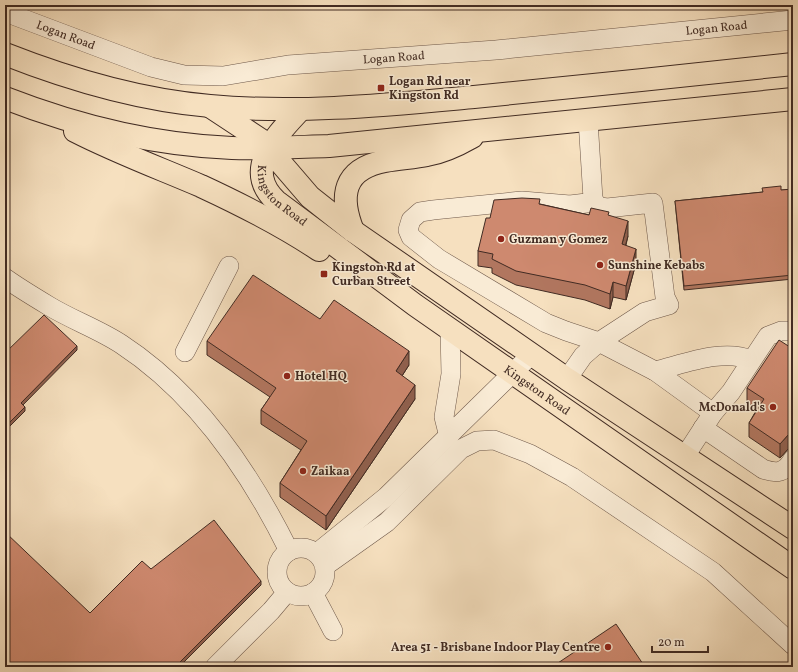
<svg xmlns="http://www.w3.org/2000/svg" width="798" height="672" font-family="Vollkorn,serif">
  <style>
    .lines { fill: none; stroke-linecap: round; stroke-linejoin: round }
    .minor-casing { stroke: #6e584a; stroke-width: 20 }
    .major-casing { stroke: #412b23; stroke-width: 24 }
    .minor { stroke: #f9ebd5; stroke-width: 19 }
    .major { stroke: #f6e0bf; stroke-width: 22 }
    .wall { fill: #b1765f; stroke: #412b23 }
    .shaded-wall { fill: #90604e; stroke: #412b23 }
    .building { fill: #ce896f; stroke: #412b23 }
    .poi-dot { fill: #8f2418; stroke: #f9ebd5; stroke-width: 1.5 }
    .labels { text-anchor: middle; stroke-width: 3; stroke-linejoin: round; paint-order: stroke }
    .street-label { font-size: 12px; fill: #412b23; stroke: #f9ebd5 }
    .poi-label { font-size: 12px; font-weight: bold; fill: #412b23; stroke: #f9ebd5; text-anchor: start }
  </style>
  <rect width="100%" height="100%" fill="#f6e0bf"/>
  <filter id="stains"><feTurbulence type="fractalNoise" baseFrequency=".005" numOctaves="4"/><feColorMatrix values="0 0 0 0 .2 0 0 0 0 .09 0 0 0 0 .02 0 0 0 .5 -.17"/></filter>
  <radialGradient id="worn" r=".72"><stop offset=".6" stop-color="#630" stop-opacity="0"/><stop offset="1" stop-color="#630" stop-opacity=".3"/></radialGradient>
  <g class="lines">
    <!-- minor casing -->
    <g class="minor-casing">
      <g id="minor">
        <path id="s1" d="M5,12L151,67L184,75L223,76L288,65L496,50L793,20"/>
        <path d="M588,120L593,199L597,206L607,208L653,203L665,297L669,305L645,312L599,342L566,331L546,323L439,259L411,237L408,230L411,220L420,212L433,210L522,201L570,205L595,202"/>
        <path d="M5,278C19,288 34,297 49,306C72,320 98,329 121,344C196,393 250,472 289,551"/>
        <path d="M185,352L229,266"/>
        <path d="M655,371C684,364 723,348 751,360"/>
        <path d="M567,379L583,356L599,342L655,371L713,413"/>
        <path d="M703,428L763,469C777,474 785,473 793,459"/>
        <path d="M449,437L444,417L451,374L450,329"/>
        <path d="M685,456L713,413L731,392L768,336L781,331H793"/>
        <circle cx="301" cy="572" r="24"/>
        <path d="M317,553L386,497L532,354"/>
        <path d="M325,566L387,522L461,449L477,441L494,440L530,454L572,477L713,572L793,645"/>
        <path d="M313,593L333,631"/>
        <path d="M215,667L271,611L287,592"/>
      </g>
    </g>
    <!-- major casing -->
    <g class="major-casing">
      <g id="major">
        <path d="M5,54C71,80 139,100 210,106C299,114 386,105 474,97C580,87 687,75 793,64"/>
        <path d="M5,98C77,126 155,145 232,148C265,149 297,147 329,146L793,99"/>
        <path d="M211,107L261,140L310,197L353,231L567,379L793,528"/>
        <path id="s2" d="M300,110C277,135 242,169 276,201L415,305L793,568"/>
        <path d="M75,131C116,152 159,168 201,186C242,205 282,225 319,250"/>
        <path d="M353,231C339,196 343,169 385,161C399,158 413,158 427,155C444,152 458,145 472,137"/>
      </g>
    </g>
    <!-- minor -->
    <use href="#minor" class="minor"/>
    <!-- major -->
    <use href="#major" class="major"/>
  </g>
  <!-- wall -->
  <path class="wall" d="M300,5H326V9H305Z
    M793,189V279L684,290L675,201Z
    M540,204L589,215L609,216L628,236L626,245L636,263L626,300L613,297L610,309L585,300L516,285L492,273V268L478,266V251L490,218Z
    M320,319L409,365L402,376L415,399L326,530L280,497V483L301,450L261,424V410L270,397L207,355V341Z
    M793,349V447L792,448L788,449L780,458L749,437V423L757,409L747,403V388Z"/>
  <!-- shaded-wall -->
  <path class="shaded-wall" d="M628,221V236L622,258V244Z
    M636,249V263L626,300V286Z
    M613,282V297L610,309V294Z
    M77,346V350L21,407V403Z
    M409,351V365L396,385V371Z
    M415,385V399L326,530V516Z
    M25,407V411L5,431V427Z
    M793,432V447L792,448L788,449L780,458V444L788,435Z
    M261,581V585L179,667H175Z"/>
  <!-- building -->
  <path class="building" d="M781,186V190L793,189V275L684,286L675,201L763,192L762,188Z
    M522,198L540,199L539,204L589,215L591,208L609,212L608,215L628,221L622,244L636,249L626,286L613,282L610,294L585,285L516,271L492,259L493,254L478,251L486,218H490L494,200Z
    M253,275L320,319L334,300L409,351L396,371L415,385L326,516L280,483L307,441L261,410L276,388L207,341Z
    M44,315L77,346L21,403L25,407L5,427V353Z
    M779,340L793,349V432L792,434L788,435L780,444L749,423L764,399L747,388Z
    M214,520L261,581L175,667H5V532L90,613L142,561L151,569Z
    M616,624L645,667H552Z"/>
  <!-- markers -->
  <g class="poi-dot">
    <rect x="377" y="84" width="8" height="8" rx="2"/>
    <circle cx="501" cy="239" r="4"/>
    <circle cx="600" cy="265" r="4"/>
    <rect x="320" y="270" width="8" height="8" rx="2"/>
    <circle cx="287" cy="376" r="4"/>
    <circle cx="773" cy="407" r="4"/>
    <circle cx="303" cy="471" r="4"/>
    <circle cx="608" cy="647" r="4"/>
  </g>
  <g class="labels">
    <!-- street labels -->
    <g class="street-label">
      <text dy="4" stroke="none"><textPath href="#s1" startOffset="725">Logan Road</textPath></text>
      <text dy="4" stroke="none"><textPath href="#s1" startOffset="65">Logan Road</textPath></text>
      <text dy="4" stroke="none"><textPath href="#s1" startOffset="401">Logan Road</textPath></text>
      <text dy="4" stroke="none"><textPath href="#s2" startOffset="106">Kingston Road</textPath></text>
      <text dy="4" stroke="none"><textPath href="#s2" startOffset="430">Kingston Road</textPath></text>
    </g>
    <!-- poi labels -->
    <g class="poi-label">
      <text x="389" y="85">Logan Rd near<tspan x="389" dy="14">Kingston Rd</tspan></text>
      <text x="509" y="243">Guzman y Gomez</text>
      <text x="608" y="269">Sunshine Kebabs</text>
      <text x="332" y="271">Kingston Rd at<tspan x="332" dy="14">Curban Street</tspan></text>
      <text x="295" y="380">Hotel HQ</text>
      <text x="765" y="411" text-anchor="end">McDonald's</text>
      <text x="311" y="475">Zaikaa</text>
      <text x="600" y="651" text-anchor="end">Area 51 - Brisbane Indoor Play Centre</text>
    </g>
  </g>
  <!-- margin -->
  <rect width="798" height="672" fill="none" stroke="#f6e0bf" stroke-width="20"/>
  <rect x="6" y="6" width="786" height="660" fill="none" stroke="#412b23" stroke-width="2"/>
  <rect x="10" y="10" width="778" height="652" fill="none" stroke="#412b23"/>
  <!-- scale -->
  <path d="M652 646v6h56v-6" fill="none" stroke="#412b23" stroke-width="2"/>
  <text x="658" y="646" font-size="12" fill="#412b23" stroke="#f9ebd5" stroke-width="3" paint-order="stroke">20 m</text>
  <rect width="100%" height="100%" filter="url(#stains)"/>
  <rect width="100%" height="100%" fill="url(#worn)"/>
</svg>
